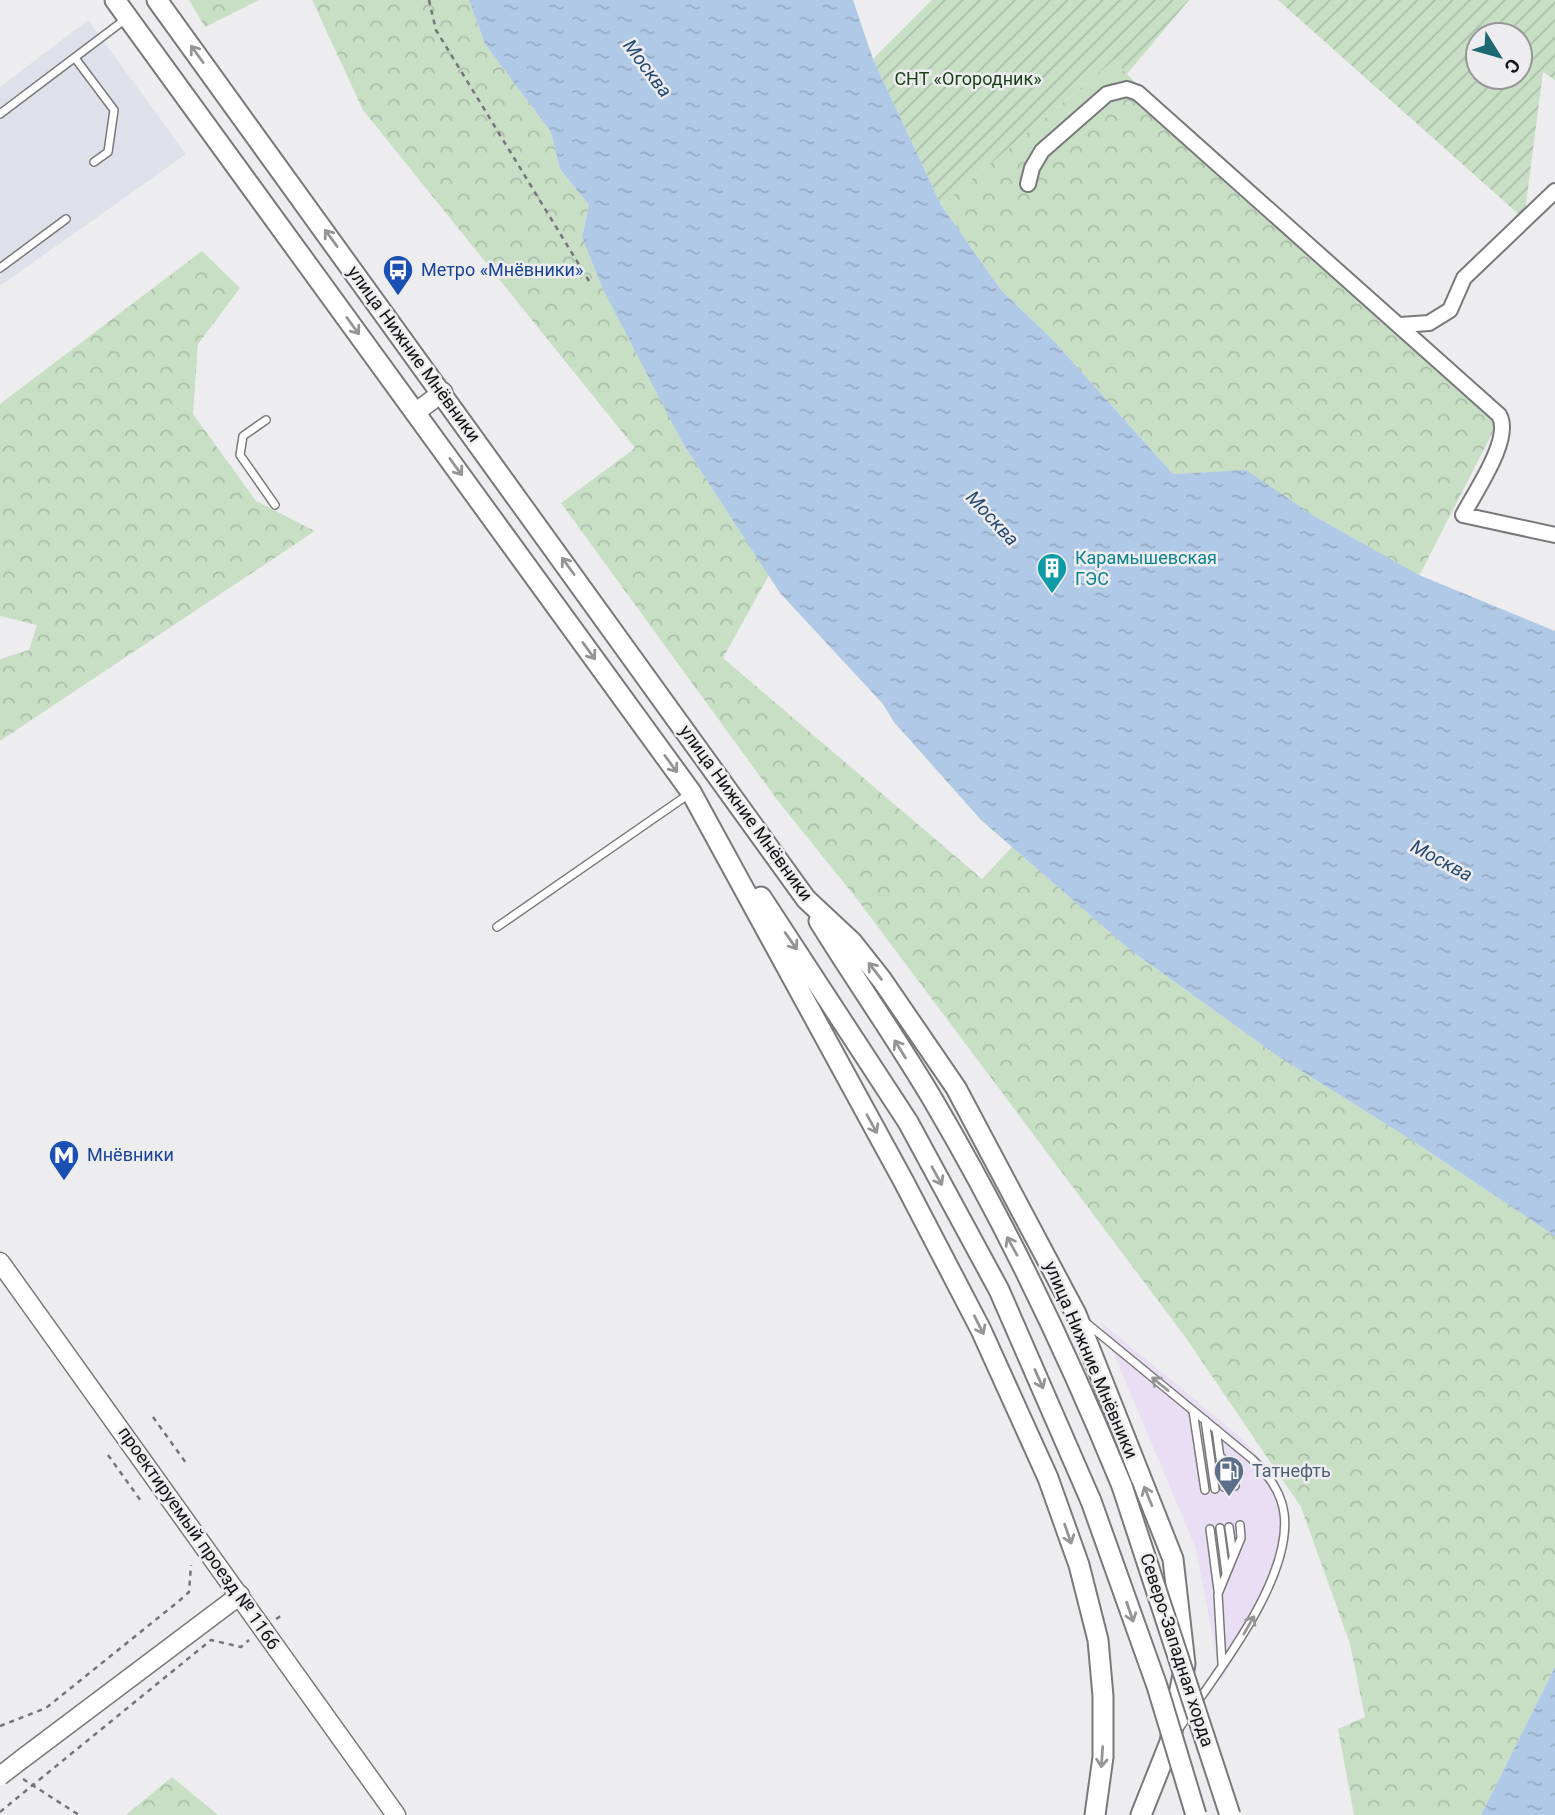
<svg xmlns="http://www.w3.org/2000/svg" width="1555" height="1815" font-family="Roboto,sans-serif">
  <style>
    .commercial { fill: #e9def3 }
    .built { fill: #dfe1ea }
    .forest { fill: url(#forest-crowns) }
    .garden { fill: url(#garden-furrows); fill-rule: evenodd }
    .water { fill: url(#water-ripples) }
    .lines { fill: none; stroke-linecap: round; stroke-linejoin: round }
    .service-casing { stroke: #79797b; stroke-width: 10 }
    .minor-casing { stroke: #79797b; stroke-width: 18 }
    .tertiary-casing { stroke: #79797b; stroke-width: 21 }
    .secondary-casing { stroke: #79797b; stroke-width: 23 }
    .path { stroke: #757577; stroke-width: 2.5; stroke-dasharray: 5 5; stroke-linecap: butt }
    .service { stroke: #fff; stroke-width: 7 }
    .minor { stroke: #fff; stroke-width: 14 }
    .tertiary { stroke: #fff; stroke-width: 18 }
    .secondary { stroke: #fff; stroke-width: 19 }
    .tertiary-bridge-casing { stroke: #79797b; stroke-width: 21; stroke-linecap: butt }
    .secondary-bridge-casing { stroke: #79797b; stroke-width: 23; stroke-linecap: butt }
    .path-bridge { stroke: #757577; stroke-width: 2.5; stroke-dasharray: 5 5; stroke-linecap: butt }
    .tertiary-bridge { stroke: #fff; stroke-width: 18 }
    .secondary-bridge { stroke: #fff; stroke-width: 19 }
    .oneway { stroke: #959595 }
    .labels { text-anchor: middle; stroke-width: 5; stroke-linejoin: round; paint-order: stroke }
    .park-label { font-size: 18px; fill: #183e16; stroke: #ededef }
    .transit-label { font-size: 18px; fill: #164399; stroke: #ededef; text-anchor: start }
    .street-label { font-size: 18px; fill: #131314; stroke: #ededef }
    .culture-label { font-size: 18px; fill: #0d838f; stroke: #ededef; text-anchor: start }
    .service-label { font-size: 18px; fill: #4e5e75; stroke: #ededef; text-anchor: start }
    .water-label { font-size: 19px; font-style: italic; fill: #254971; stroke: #ededef }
  </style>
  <defs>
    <pattern id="forest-crowns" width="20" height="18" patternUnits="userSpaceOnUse" patternTransform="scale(1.75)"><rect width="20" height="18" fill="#c8dfc6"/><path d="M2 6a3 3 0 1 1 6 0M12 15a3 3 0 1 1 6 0" fill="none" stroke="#abbea9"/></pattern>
    <pattern id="garden-furrows" width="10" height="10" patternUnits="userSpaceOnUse" patternTransform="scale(1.75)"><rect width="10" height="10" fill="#c8dfc6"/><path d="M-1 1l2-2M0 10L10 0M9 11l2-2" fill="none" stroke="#abbea9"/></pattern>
    <pattern id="water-ripples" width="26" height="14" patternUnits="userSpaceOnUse" patternTransform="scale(1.75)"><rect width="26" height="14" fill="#b0c9e6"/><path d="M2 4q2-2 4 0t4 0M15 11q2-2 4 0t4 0" fill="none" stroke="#96acc4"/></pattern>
  </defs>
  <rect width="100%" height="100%" fill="#ededef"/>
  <!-- commercial -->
  <path class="commercial" d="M1100,1321L1240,1437L1268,1468L1286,1502L1290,1529L1285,1555L1261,1612L1221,1680L1196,1549Z"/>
  <!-- built -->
  <path class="built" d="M88,20L186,154L0,286V87Z"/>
  <!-- forest -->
  <path class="forest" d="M189,0H259L205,27Z
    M312,0H469L485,44L551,132L560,169L589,205L582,237L682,442L769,575L723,658L982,879L1012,847L1129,949L1276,1055L1413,1141L1555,1236V1667L1481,1815H1354L1338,1729L1365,1717L1350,1644L1301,1507L1186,1338L857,899L778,801L561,503L635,448L363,110Z
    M1114,60L1141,89L1499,420L1419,576L1314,516L1246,471L1173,474L1053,340L1001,290L941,205Z
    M202,251L240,288L198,344L193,414L256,501L315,531L0,741V659L29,650L37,625L0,616V404Z
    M172,1777L218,1815H126L127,1814Z"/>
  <!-- garden -->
  <path class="garden" d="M932,0H1189L1127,74L1114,60L941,205L873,59Z
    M1278,0H1555V80L1543,72L1524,219ZM1478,35H1520V77H1478Z"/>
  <!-- water -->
  <path class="water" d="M469,0H853L873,59L941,205L1001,290L1053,340L1173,474L1246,470L1314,516L1419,575L1555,631V1236L1413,1141L1276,1055L1129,949L981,820L894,722L883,704L780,593L682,442L603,289L582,237L589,205L560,169L551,132L485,44Z
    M1555,1667V1815H1481Z"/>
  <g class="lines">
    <!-- service casing -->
    <g class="service-casing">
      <path id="service" d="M75,58L114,110L108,152L94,162
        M0,114L127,18
        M0,268L66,219
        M266,420L243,436L240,455L275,505
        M497,927L689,794
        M1084,1321L1252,1459C1267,1473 1281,1491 1284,1513C1293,1579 1215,1675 1180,1727
        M1193,1411L1205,1490
        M1205,1420L1215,1489
        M1216,1429L1224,1487
        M1222,1458L1235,1486
        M1229,1527L1233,1555
        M1220,1528L1226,1573
        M1210,1529L1218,1590
        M1222,1663L1218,1594L1241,1538L1240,1525"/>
    </g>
    <!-- minor casing -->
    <g class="minor-casing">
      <path id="minor" d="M1028,184L1032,168L1042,151L1107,94L1127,89L1138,93L1499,415C1513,438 1475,492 1463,515L1555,535
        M1400,325L1429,323L1450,310L1464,278L1555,191"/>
    </g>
    <!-- tertiary casing -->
    <g class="tertiary-casing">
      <path id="tertiary" d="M416,412L443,392
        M0,1262L396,1815
        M22,1759L240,1595"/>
    </g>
    <!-- secondary casing -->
    <g class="secondary-casing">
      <path id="secondary" d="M115,0L691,792L904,1182L981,1330L1048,1478L1079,1565L1098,1640L1103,1696V1757L1095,1815
        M157,0L806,899L852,942L882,980L956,1088L1076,1314L1173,1559L1185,1664L1170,1742L1141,1815
        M761,897L908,1122L999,1290L1091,1501
        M819,921C856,981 897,1039 933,1100C1006,1224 1068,1354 1122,1486"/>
    </g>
    <!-- path -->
    <path class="path" d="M429,0L436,30L589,281
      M153,1417L186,1463
      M108,1455L141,1501
      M276,1619L284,1614
      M0,1726L46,1708L179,1601L189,1592L191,1565
      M23,1779L79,1815
      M39,1780L211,1640L241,1647L249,1640"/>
    <!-- service -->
    <use href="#service" class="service"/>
    <!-- minor -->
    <use href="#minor" class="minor"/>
    <!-- tertiary -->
    <use href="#tertiary" class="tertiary"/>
    <!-- secondary -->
    <use href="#secondary" class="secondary"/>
    <!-- tertiary-bridge casing -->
    <g class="tertiary-bridge-casing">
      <path id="tertiary-bridge" d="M0,1776L22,1759"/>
    </g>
    <!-- secondary-bridge casing -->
    <g class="secondary-bridge-casing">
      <path id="secondary-bridge" d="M1122,1486L1230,1815
        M1091,1501L1157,1686L1196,1815"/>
    </g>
    <!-- path-bridge -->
    <path class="path-bridge" d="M0,1812L39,1780"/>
    <!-- tertiary-bridge -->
    <use href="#tertiary-bridge" class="tertiary-bridge"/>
    <!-- secondary-bridge -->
    <use href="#secondary-bridge" class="secondary-bridge"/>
  </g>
  <!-- one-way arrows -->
  <defs><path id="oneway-shaft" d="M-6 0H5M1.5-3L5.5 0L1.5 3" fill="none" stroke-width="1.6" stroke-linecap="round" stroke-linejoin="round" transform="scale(1.75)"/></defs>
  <g class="oneway">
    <use href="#oneway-shaft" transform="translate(197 54) rotate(-126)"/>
    <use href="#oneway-shaft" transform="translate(331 238) rotate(-126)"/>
    <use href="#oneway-shaft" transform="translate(353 326) rotate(54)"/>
    <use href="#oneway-shaft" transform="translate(456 467) rotate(54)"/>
    <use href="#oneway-shaft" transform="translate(568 566) rotate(-126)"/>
    <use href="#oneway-shaft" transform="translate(589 651) rotate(54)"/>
    <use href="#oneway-shaft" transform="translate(671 764) rotate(54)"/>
    <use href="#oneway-shaft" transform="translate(791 941) rotate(55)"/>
    <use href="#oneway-shaft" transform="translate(875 971) rotate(-128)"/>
    <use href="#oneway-shaft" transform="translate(900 1049) rotate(-122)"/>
    <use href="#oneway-shaft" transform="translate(872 1124) rotate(61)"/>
    <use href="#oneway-shaft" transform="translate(937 1176) rotate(61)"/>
    <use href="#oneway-shaft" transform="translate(1012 1246) rotate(-119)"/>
    <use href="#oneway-shaft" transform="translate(979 1325) rotate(63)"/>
    <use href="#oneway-shaft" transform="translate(1039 1379) rotate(66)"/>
    <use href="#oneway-shaft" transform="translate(1160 1384) rotate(-141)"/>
    <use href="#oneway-shaft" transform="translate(1148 1496) rotate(-112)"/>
    <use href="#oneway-shaft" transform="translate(1068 1534) rotate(71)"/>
    <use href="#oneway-shaft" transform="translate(1130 1612) rotate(71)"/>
    <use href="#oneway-shaft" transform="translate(1249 1625) rotate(-60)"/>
    <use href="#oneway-shaft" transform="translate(1102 1757) rotate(94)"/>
  </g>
  <!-- icons -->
  <defs>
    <g id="bus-pin" transform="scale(1.575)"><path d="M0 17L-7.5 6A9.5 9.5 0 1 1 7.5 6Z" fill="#1a4fb4" stroke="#ededef"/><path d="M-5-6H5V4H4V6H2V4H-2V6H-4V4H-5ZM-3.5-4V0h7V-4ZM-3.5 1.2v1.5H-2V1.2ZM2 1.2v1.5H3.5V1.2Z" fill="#fff"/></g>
    <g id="building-pin" transform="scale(1.575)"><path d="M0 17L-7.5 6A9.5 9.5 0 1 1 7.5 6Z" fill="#0f9aa8" stroke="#ededef"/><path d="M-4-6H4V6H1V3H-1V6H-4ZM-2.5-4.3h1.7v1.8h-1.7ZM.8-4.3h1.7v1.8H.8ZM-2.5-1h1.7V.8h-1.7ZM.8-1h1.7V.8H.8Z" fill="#fff"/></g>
    <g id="metro-pin" transform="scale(1.575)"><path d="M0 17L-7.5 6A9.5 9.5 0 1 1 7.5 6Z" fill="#1a4fb4" stroke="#ededef"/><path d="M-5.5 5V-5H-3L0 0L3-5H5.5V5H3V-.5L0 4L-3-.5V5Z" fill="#fff"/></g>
    <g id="fuel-pin" transform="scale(1.575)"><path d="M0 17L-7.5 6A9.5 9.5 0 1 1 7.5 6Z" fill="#5c6f8a" stroke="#ededef"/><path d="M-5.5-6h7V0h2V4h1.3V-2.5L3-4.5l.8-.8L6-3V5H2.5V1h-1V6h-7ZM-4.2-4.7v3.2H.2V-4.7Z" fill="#fff"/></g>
  </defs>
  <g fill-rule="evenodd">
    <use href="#bus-pin" x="398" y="270"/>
    <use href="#building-pin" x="1052" y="568"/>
    <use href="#metro-pin" x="64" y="1155"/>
    <use href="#fuel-pin" x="1229" y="1471"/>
  </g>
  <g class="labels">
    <!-- park labels -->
    <g class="park-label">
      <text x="968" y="85">СНТ «Огородник»</text>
    </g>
    <!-- transit labels -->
    <g class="transit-label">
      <text x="421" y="276">Метро «Мнёвники»</text>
      <text x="87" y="1161">Мнёвники</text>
    </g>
    <!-- street labels -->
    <g class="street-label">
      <text transform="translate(414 354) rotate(54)" y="6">улица Нижние Мнёвники</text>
      <text transform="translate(746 813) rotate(54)" y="6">улица Нижние Мнёвники</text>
      <text transform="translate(1091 1360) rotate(67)" y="6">улица Нижние Мнёвники</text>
      <text transform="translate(199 1538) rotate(55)" y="6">проектируемый проезд № 1166</text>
      <text transform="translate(1177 1650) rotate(72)" y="6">Северо-Западная хорда</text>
    </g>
    <!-- culture labels -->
    <g class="culture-label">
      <text x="1075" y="564">Карамышевская<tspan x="1075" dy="21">ГЭС</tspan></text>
    </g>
    <!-- service labels -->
    <g class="service-label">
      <text x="1252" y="1477">Татнефть</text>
    </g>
    <!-- water labels -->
    <g class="water-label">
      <text transform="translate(648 68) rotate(53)" y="7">Москва</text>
      <text transform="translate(993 518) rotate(47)" y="7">Москва</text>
      <text transform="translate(1442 860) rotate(28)" y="7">Москва</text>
    </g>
  </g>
  <!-- north arrow -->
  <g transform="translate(1499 56) rotate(127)"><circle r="33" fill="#ededef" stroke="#969697" stroke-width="2"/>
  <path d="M0-5L12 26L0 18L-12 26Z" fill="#1d6872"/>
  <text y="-10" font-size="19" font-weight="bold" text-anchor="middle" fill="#131314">С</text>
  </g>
</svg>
